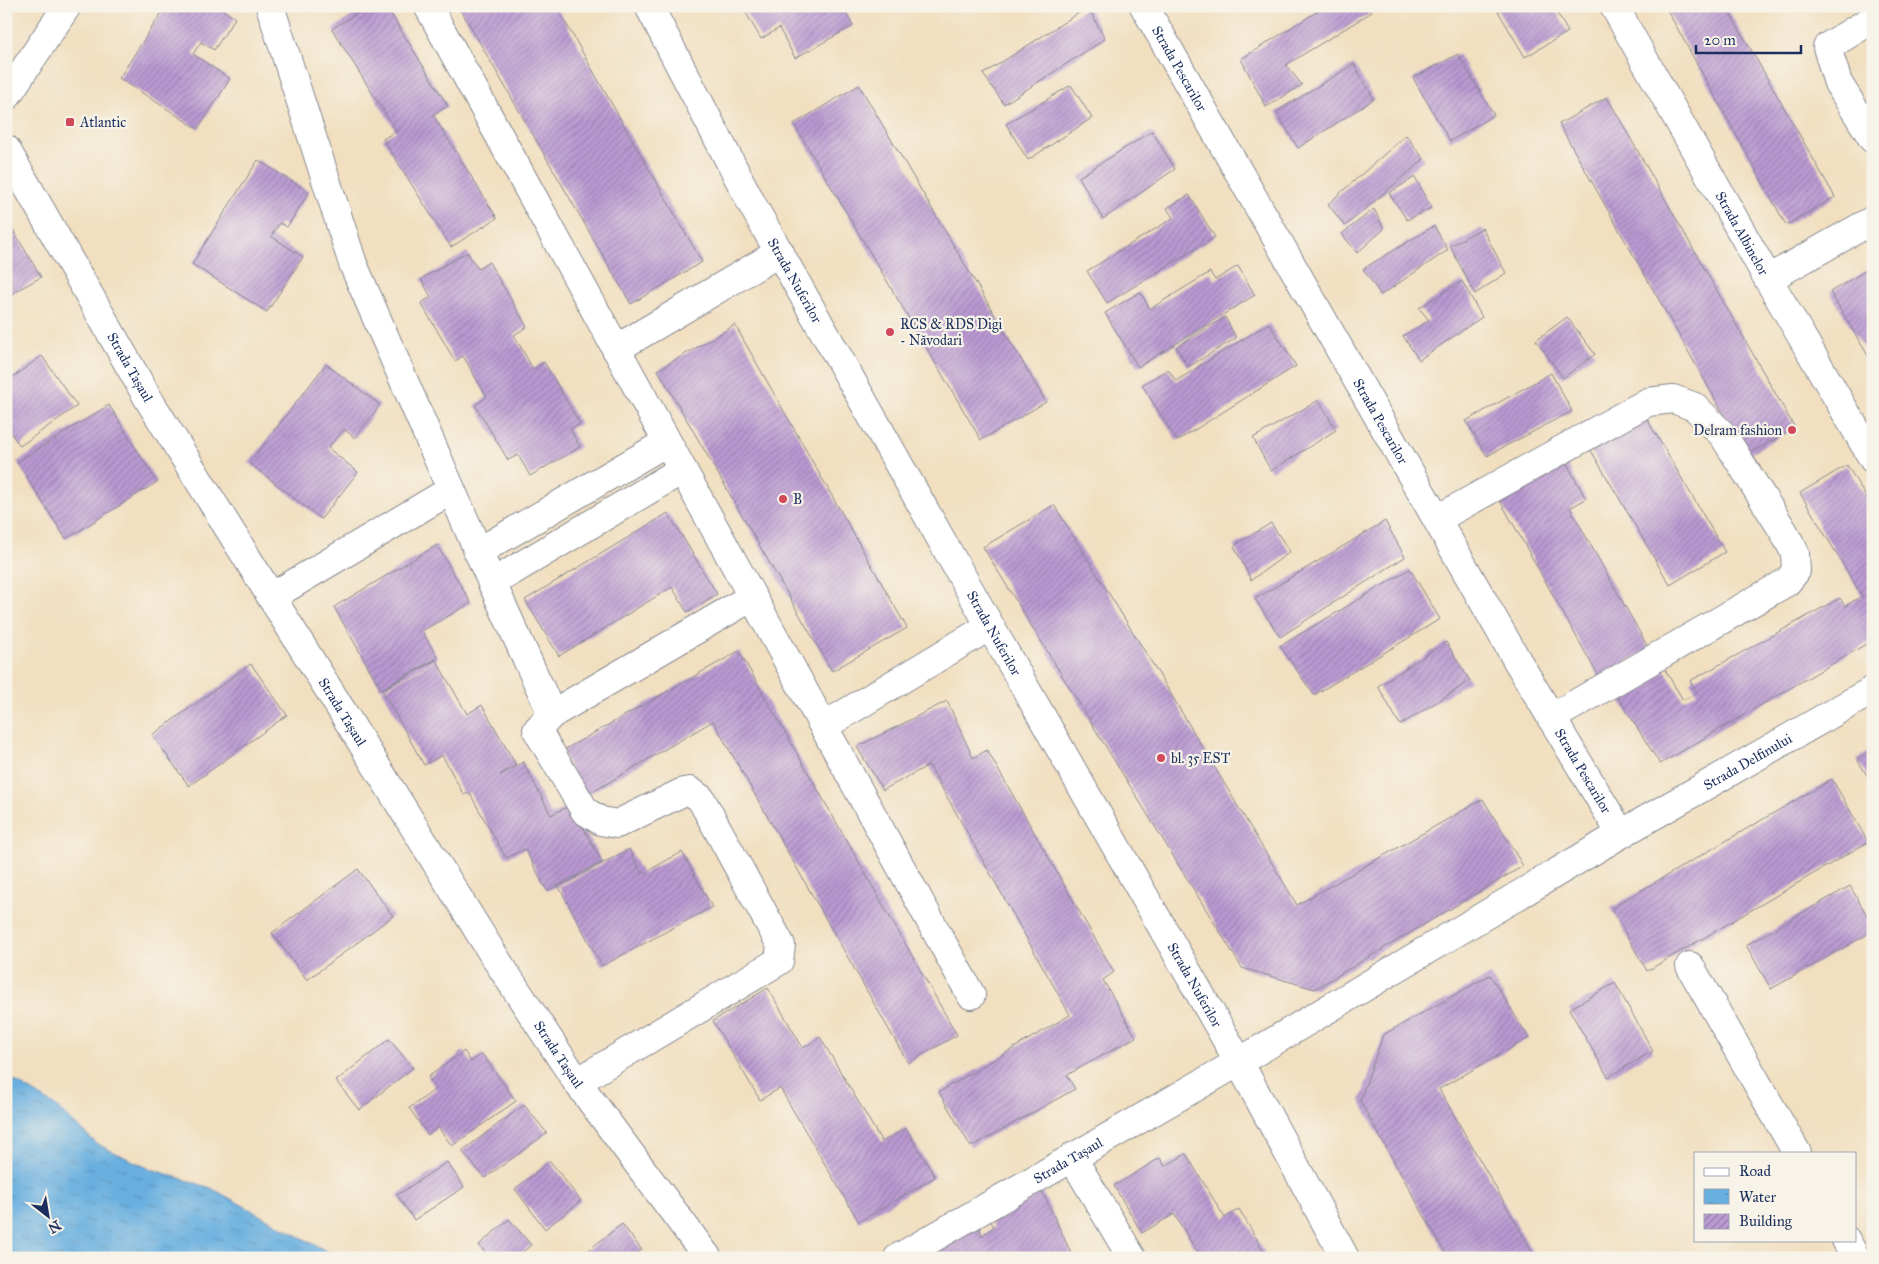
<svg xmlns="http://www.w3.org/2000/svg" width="1879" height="1264" font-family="'IM FELL Great Primer',serif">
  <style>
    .water { fill: url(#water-ripples); stroke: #426f9e }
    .building { fill: url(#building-hatch) }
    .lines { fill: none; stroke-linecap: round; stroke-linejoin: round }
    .street-casing { stroke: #86878f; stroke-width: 30 }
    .secondary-casing { stroke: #86878f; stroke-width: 30 }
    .street { stroke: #fff; stroke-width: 28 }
    .secondary { stroke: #fff; stroke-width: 28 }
    .poi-dot { fill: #d1495b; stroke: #f7f3e8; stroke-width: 2 }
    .labels { text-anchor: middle; stroke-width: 4.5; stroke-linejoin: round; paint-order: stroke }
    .street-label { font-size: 14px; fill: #1b2f5e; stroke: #f7f3e8 }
    .poi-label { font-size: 14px; fill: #1b2f5e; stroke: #f7f3e8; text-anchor: start }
  </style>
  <defs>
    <pattern id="water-ripples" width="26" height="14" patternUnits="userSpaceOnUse" patternTransform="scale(1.25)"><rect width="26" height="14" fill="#68afdf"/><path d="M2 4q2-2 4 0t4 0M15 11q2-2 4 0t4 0" fill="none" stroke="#558fb8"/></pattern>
    <pattern id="building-hatch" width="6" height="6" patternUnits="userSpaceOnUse" patternTransform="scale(1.25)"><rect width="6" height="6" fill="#bb9ad2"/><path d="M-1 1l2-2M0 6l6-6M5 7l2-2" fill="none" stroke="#977eae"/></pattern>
  </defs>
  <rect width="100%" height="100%" fill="#f7f3e8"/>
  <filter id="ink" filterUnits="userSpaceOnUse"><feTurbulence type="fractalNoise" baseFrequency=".02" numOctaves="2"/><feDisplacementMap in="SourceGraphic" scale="10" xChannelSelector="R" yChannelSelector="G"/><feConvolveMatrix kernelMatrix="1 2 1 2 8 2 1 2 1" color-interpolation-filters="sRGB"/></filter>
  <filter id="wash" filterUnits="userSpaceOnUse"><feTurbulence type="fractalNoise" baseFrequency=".0096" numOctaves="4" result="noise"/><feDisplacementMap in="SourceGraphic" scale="20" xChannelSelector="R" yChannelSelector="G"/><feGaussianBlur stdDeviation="1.12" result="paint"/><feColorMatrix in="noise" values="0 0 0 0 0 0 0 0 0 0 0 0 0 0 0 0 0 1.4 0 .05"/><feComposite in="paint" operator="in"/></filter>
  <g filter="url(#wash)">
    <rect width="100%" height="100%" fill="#f1dfc0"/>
    <!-- water -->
    <path class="water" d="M13,1080L54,1105L97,1144L148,1168L211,1188L339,1258H6V1081Z"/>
    <g id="blocks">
      <!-- building -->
      <path class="building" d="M166,6H217L235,18L214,50L201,42L193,54L230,79L198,129L119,78Z
        M368,6H386L448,106L433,115L497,218L451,247L383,139L396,131L332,29Z
        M461,6H556L702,262L631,304L459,7Z
        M742,6H842L853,26L795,58L779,28L761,39Z
        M1326,6H1369L1372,12L1286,65L1302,85L1266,107L1241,59Z
        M1495,6H1553L1568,32L1525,57Z
        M1665,6H1726L1835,197L1786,225Z
        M1088,7L1105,39L1004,104L983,74Z
        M1458,54L1494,115L1450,141L1413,78Z
        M1354,64L1374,99L1298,148L1276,112Z
        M859,85L1046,402L981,440L794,124Z
        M1071,85L1092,118L1028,160L1006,124Z
        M1607,97L1795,428L1747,455L1559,124Z
        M1152,131L1175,169L1103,219L1079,177Z
        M1406,135L1424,159L1345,226L1328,204Z
        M258,160L309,192L287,227L280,223L271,236L303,257L267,312L192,264Z
        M1415,177L1431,208L1407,220L1389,193Z
        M1189,195L1215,237L1107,303L1087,271L1173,218L1167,208Z
        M1374,209L1384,229L1357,253L1342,234Z
        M6,218L41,277L9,295L6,299Z
        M1434,226L1448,250L1381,295L1363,269Z
        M1482,228L1506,273L1475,294L1450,246Z
        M467,252L478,269L489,262L527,327L514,335L533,369L544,362L580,424L570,429L580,447L530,476L518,455L508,460L475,405L487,397L463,356L455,361L421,303L431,297L421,279Z
        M1238,266L1255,295L1138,367L1105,313L1140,292L1150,309L1210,272L1215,280Z
        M1870,268L1873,272V364L1830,292Z
        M1462,281L1482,317L1419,360L1403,336L1429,320L1419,308Z
        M1225,317L1236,338L1188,367L1176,347Z
        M1567,317L1595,354L1563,378L1536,340Z
        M1269,323L1296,366L1177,441L1142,385L1168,369L1176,381Z
        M735,325L907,628L832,671L658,370Z
        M42,356L77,406L20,446L6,426V382Z
        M326,364L380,405L355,438L344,429L328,448L358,472L321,519L249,463Z
        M1551,373L1572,411L1487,456L1466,421Z
        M1319,400L1336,430L1271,471L1253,438Z
        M109,405L157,482L66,539L17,462Z
        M1644,414L1725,552L1670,585L1589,447Z
        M1565,460L1586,499L1570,508L1649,649L1599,677L1498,497Z
        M1847,465L1873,509V640L1660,764L1616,694L1664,668L1683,700L1697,693L1690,681L1840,598L1845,606L1862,596L1800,493Z
        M1054,505L1157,671L1297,905L1483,799L1523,866L1315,989L1242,968L983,547Z
        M668,513L717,594L687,612L672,587L559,656L525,600Z
        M1385,521L1405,557L1280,637L1255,599Z
        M1271,523L1290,552L1251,580L1234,546Z
        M437,545L471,603L422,631L438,658L381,689L334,607Z
        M1410,569L1440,619L1314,695L1280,646Z
        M1446,642L1470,681L1400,725L1378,686Z
        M739,651L957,1035L908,1063L713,721L584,797L562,751Z
        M436,660L467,714L482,705L516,765L500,775L523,762L551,815L571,805L602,862L547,891L525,849L506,858L469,792L464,795L442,755L424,765L382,690Z
        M251,664L287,715L189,786L152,735Z
        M947,701L973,758L987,750L1114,972L1103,980L1136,1037L1067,1075L1075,1089L971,1147L939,1092L1070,1015L929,765L883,790L857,747Z
        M1873,749V785L1857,759Z
        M1832,779L1868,842L1647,971L1611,908Z
        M629,849L642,874L682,852L712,907L602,966L559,887Z
        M358,869L393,916L307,980L272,933Z
        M1850,886L1873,926V931L1771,989L1746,945Z
        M1490,975L1529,1038L1439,1089L1536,1258H1448L1360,1101L1383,1035Z
        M1615,983L1653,1051L1608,1077L1569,1009Z
        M768,988L803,1048L820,1037L882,1142L906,1128L935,1177L859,1222L780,1088L760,1100L713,1021Z
        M389,1039L413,1068L359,1110L336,1081Z
        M464,1051L471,1062L482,1054L516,1101L452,1146L438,1127L428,1135L409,1108L436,1089L428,1077Z
        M524,1105L547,1133L485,1178L462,1151Z
        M1186,1154L1225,1218L1239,1209L1268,1258H1201L1174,1214L1142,1233L1114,1186L1160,1158L1165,1166Z
        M550,1161L581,1201L545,1229L515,1189Z
        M447,1162L464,1187L414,1220L397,1195Z
        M1040,1187L1073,1257L927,1258L925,1254L979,1225L982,1236L994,1227L988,1216Z
        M509,1219L531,1245L516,1258H490L479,1245Z
        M622,1224L642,1250L632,1258H578Z"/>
    </g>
  </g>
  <g filter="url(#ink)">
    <use href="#blocks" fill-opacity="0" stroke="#86878f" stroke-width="1"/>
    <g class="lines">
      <!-- street casing -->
      <g class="street-casing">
        <g id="street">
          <path d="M270,6L353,264L492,583L552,714"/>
          <path d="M428,6L971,995"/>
          <path id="s1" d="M1144,6L1518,662L1621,834"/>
          <path id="s2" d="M1614,6L1768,279L1873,459"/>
          <path d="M1873,19L1827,47L1838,83L1873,139"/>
          <path id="s3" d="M6,149L149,400L496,959L577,1082L708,1258"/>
          <path d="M1768,279L1873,220"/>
          <path d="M616,349L780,252"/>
          <path d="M1437,519L1648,402L1673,399L1695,407L1723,435L1784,532L1795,553L1796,571L1787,582L1551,718"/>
          <path d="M478,552L667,442"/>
          <path d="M492,583L682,470"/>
          <path d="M271,597L451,490"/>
          <path d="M824,726L990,626"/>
          <path d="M1690,966L1797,1153"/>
          <path d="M577,1082L779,961L781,945L701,799L690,791L683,792L617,824L601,821L585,811L537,730L552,714L752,597"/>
          <path d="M1072,1157L1132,1258"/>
          <path d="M1846,1240L1856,1258"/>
          <path id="s4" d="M898,1258L1239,1062L1621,834L1873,690"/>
        </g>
      </g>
      <!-- secondary casing -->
      <g class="secondary-casing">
        <g id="secondary">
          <path id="s5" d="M649,6L753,206L990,626L1239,1062L1345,1258"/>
          <path d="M6,97L67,6"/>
        </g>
      </g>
      <!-- street -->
      <use href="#street" class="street"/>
      <!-- secondary -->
      <use href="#secondary" class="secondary"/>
    </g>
  </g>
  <!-- markers -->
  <g class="poi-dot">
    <rect x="65" y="117" width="10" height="10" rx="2.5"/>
    <circle cx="890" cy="332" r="5"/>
    <circle cx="1792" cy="430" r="5"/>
    <circle cx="783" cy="499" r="5"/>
    <circle cx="1161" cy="758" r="5"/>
  </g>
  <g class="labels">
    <!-- street labels -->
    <g class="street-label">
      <text dy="5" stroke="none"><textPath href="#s1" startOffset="72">Strada Pescarilor</textPath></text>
      <text dy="5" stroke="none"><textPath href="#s2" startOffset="261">Strada Albinelor</textPath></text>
      <text dy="5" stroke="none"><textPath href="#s5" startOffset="311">Strada Nuferilor</textPath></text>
      <text dy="5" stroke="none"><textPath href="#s3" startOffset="251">Strada Tașaul</textPath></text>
      <text dy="5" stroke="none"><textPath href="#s1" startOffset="478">Strada Pescarilor</textPath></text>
      <text dy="5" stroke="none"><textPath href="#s5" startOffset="716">Strada Nuferilor</textPath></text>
      <text dy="5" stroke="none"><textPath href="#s3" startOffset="656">Strada Tașaul</textPath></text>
      <text dy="5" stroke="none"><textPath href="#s4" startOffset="984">Strada Delfinului</textPath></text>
      <text dy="5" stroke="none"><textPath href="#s1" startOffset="882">Strada Pescarilor</textPath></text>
      <text dy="5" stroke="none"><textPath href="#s5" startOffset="1121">Strada Nuferilor</textPath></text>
      <text dy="5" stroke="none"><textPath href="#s3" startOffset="1061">Strada Tașaul</textPath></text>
      <text dy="5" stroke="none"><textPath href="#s4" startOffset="196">Strada Tașaul</textPath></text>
    </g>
    <!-- poi labels -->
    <g class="poi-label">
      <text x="80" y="127">Atlantic</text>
      <text x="900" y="329">RCS &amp; RDS Digi<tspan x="900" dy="16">- Năvodari</tspan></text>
      <text x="1782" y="435" text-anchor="end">Delram fashion</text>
      <text x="793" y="504">B</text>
      <text x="1171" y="763">bl. 35 EST</text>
    </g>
  </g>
  <!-- margin -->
  <rect width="1879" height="1264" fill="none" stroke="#f7f3e8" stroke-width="25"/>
  <!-- legend -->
  <rect x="1694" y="1152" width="162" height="90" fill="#f7f3e8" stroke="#9fa5b1"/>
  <rect x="1704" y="1168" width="25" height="8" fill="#ffffff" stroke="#9fa5b1"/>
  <text x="1739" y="1176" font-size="15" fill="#1b2f5e">Road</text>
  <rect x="1704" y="1189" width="25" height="15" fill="url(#water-ripples)" stroke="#9fa5b1"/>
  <text x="1739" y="1202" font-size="15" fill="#1b2f5e">Water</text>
  <rect x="1704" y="1214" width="25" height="15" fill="url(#building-hatch)" stroke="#9fa5b1"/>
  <text x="1739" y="1226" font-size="15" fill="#1b2f5e">Building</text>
  <!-- north arrow -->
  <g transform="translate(48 1216) rotate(149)" stroke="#f7f3e8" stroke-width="4" paint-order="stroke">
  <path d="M0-4L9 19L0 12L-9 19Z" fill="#1b2f5e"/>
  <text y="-8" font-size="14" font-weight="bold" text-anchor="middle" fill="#1b2f5e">N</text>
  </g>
  <!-- scale -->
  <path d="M1696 45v8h105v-8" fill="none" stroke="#1b2f5e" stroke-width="2.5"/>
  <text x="1704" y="45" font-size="15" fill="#1b2f5e" stroke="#f7f3e8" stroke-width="4" paint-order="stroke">20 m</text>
</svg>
